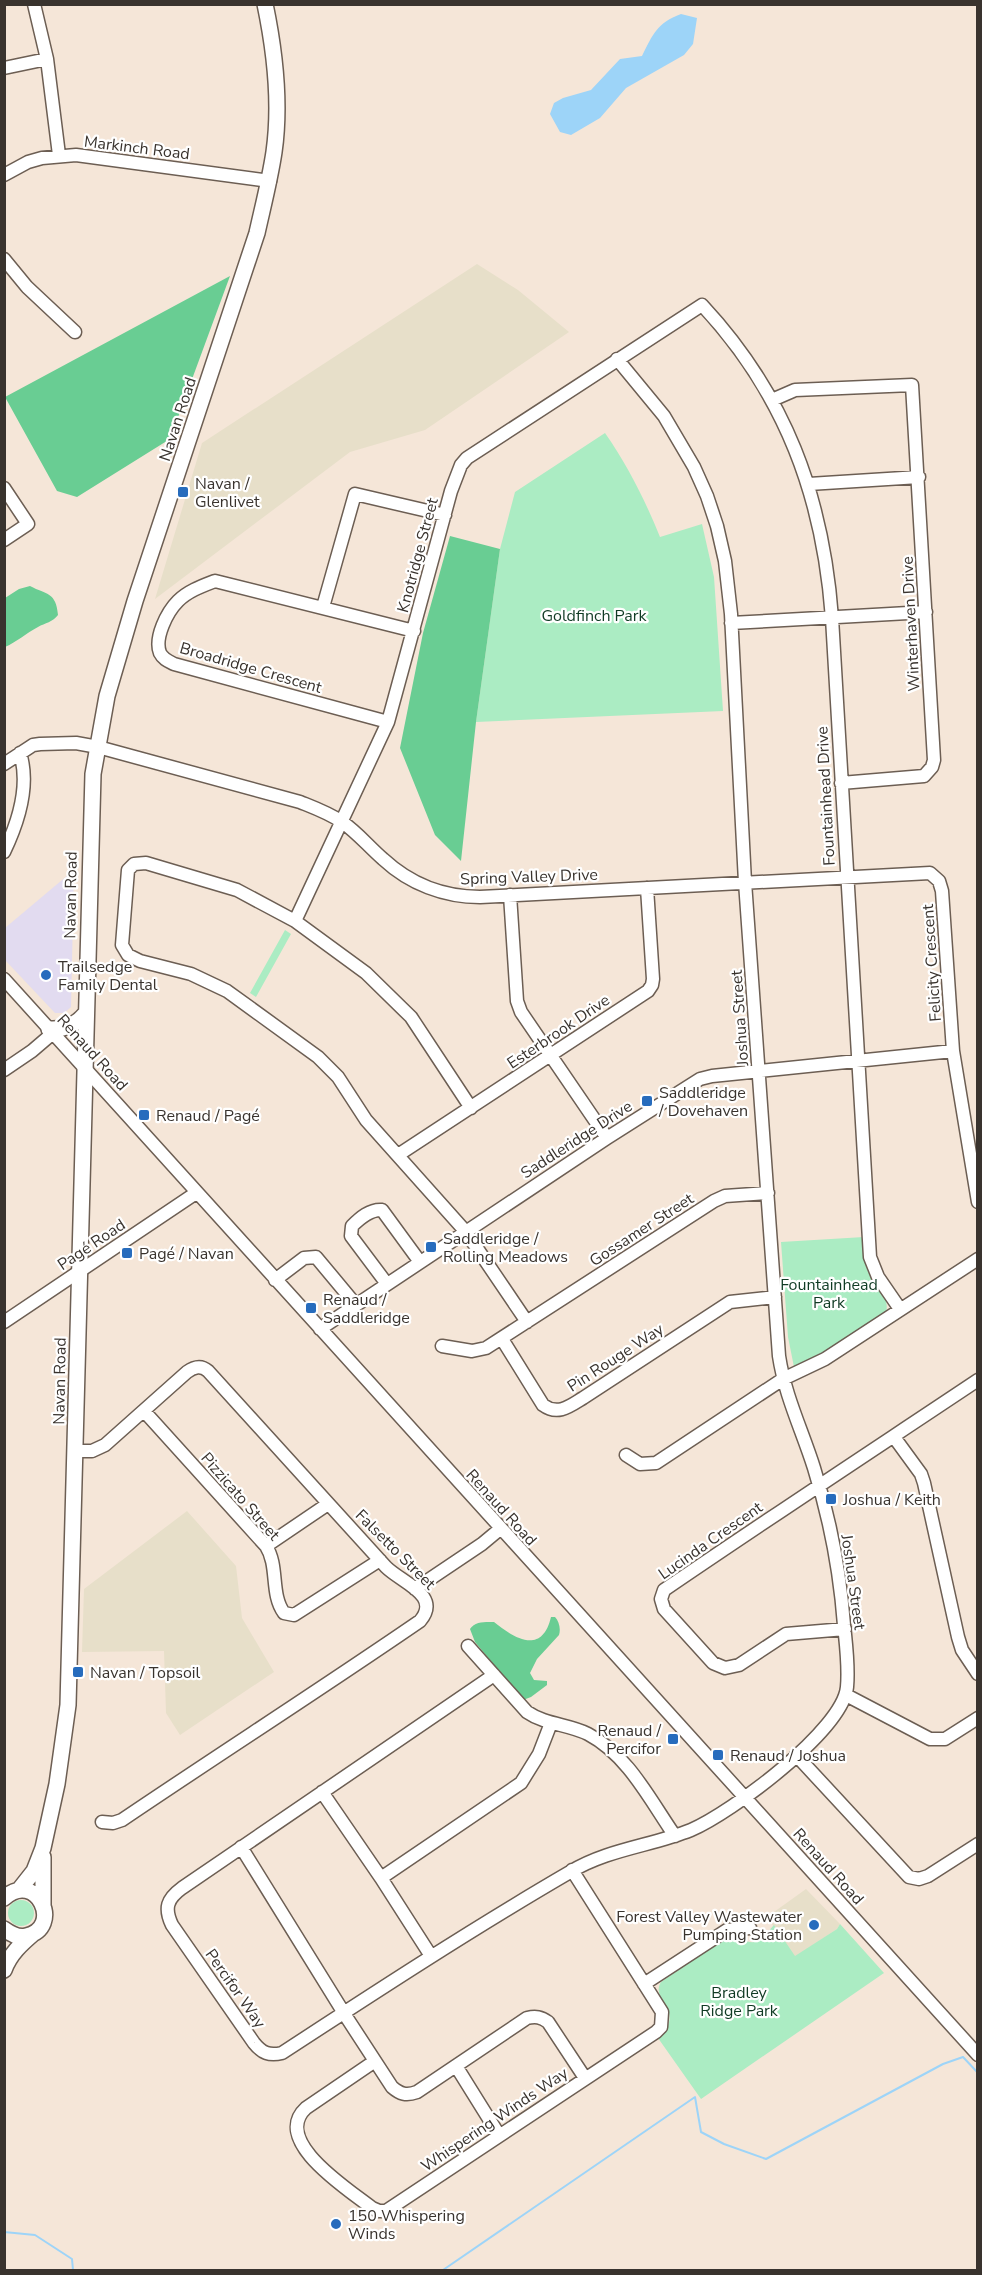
<svg xmlns="http://www.w3.org/2000/svg" width="982" height="2275" font-family="'Nunito Sans',sans-serif">
  <style>
    .commercial { fill: #e2dbf0 }
    .industrial { fill: #e7dfc9 }
    .green { fill: #abecc3 }
    .forest { fill: #69cd93 }
    .water { fill: #9dd4f8 }
    .lines { fill: none; stroke-linecap: round; stroke-linejoin: round }
    .stream { stroke: #9dd4f8; stroke-width: 2 }
    .minor-casing { stroke: #6c5e53; stroke-width: 15 }
    .major-casing { stroke: #6c5e53; stroke-width: 18 }
    .minor { stroke: #fff; stroke-width: 12 }
    .major { stroke: #fff; stroke-width: 15 }
    .poi-dot { fill: #276cbd; stroke: #fff; stroke-width: 2 }
    .labels { text-anchor: middle; stroke-width: 4.5; stroke-linejoin: round; paint-order: stroke }
    .street-label { font-size: 16px; fill: #39332e; stroke: #fff }
    .poi-label { font-size: 16px; fill: #39332e; stroke: #fff; text-anchor: start }
    .park-label { font-size: 16px; fill: #103b24; stroke: #fff }
  </style>
  <rect width="100%" height="100%" fill="#f5e6d8"/>
  <!-- commercial -->
  <path class="commercial" d="M74,870L71,1007L64,1013H55L5,960V928Z"/>
  <!-- industrial -->
  <path class="industrial" d="M477,264L518,290L569,332L425,430L350,452L155,599L202,443Z
    M187,1511L236,1566L242,1618L274,1672L180,1735L166,1713L164,1651L82,1652L84,1589Z
    M806,1889L840,1924L837,1929L795,1957L767,1917Z"/>
  <!-- green -->
  <path class="green" d="M605,433C628,466 645,500 660,537L702,524L714,577L723,711L476,722L500,549L515,492Z
    M285,930L291,934L256,997L250,993Z
    M864,1237C865,1246 864,1257 866,1266C871,1284 891,1293 886,1313L802,1366L794,1367L788,1337L781,1242Z
    M8 1913a13 13 0 1 1 26 0a13 13 0 1 1-26 0Z
    M840,1924L884,1973L701,2099L658,2038C688,2010 649,2002 661,1982L726,1937C737,1935 750,1947 760,1940C765,1937 770,1929 774,1925L795,1956L837,1929Z"/>
  <!-- forest -->
  <path class="forest" d="M230,276L170,439L77,497L57,491L5,397Z
    M450,536L500,549L476,722L461,861L435,835L400,748L423,633Z
    M30,586C47,595 56,592 58,615C53,622 45,623 38,627C26,633 17,642 5,647V598L19,589Z
    M551,1617H555C559,1621 561,1629 559,1635L537,1659L530,1673L534,1680L547,1681V1685L531,1697L523,1700L475,1642L470,1629C475,1621 486,1622 494,1622C515,1639 542,1655 551,1617Z"/>
  <!-- water -->
  <path class="water" d="M681,14L697,18L693,44L684,55L626,88L600,118L571,135L560,132L550,114L554,103L563,98L591,90L620,59L642,56C653,34 657,23 681,14Z"/>
  <g class="lines">
    <!-- stream -->
    <path class="stream" d="M4,2232L35,2235L72,2259L73,2270
      M443,2270L695,2097L701,2132L724,2144L766,2159L943,2064L963,2057L978,2073"/>
    <!-- minor casing -->
    <g class="minor-casing">
      <path id="minor" d="M34,4L47,59L59,155
        M4,68L47,59
        M4,175L28,162L42,158L76,155L270,181
        M4,259L27,287L75,332
        M772,400L795,390L912,385L934,760L932,767L924,776L841,783
        M809,484L919,477
        M4,488L28,524L4,540
        M323,607L355,494L445,515
        M731,623L926,612
        M388,722L174,664C168,661 163,659 160,653C154,638 167,612 178,601C188,591 202,586 215,581L414,631
        M4,764L33,745L40,744L76,743L98,747L300,802C315,808 329,813 342,822C357,832 369,847 383,859C410,884 444,897 480,897L930,873L939,881L942,891L953,1051L978,1202
        M4,852C18,823 30,785 20,753
        M510,895L517,1001L521,1012L607,1138
        M295,921L388,722L451,491L461,465L467,458L702,305C785,394 823,496 832,618L870,1257L878,1277L900,1309
        M4,979L978,2055
        M4,1070L32,1051L53,1033
        M471,1108L411,1017L366,973L295,921L237,890L146,863L134,864L128,870L122,945L128,955L140,961L191,974L227,991L318,1057L338,1077L366,1120L466,1232L527,1322
        M398,1155L648,991L652,985L653,979L647,888
        M275,1280L304,1258L316,1257L356,1305
        M387,1284L351,1236L352,1226C360,1218 370,1209 382,1210L420,1262
        M4,1322L196,1193
        M320,1329L607,1138L700,1079L712,1076L953,1051
        M502,1339L543,1405C558,1416 570,1406 583,1398L730,1302L775,1297
        M442,1346L472,1351L486,1348L714,1201L725,1196L768,1193
        M144,1411L266,1546C279,1566 270,1594 284,1613L294,1615L380,1560
        M894,1437L921,1474L924,1483L958,1637L962,1650L978,1674
        M75,1451H92L105,1445L187,1372C194,1367 201,1365 208,1371L386,1567C402,1583 442,1595 420,1621C321,1689 221,1753 122,1820L113,1823L102,1822
        M626,1455L640,1464L656,1463L783,1379L825,1359L978,1259
        M266,1546L328,1504
        M415,1589L482,1544L500,1529
        M845,1629L786,1634L739,1665L725,1668L713,1663L664,1609L661,1599L664,1590C768,1519 873,1450 978,1380
        M468,1646L527,1712C546,1725 568,1724 588,1734C628,1755 650,1800 675,1836
        M494,1675L182,1888C167,1899 164,1908 172,1925L254,2043C262,2053 269,2056 282,2053C377,1991 472,1929 570,1872C608,1849 651,1846 691,1830C731,1813 843,1730 847,1687C849,1666 846,1645 844,1625C840,1572 830,1519 814,1468C802,1430 785,1396 779,1356L745,882L731,614L725,561L717,526L707,496L694,467L664,416L617,359
        M846,1695L930,1739H945L978,1718
        M796,1755L909,1877L919,1879L928,1876L978,1844
        M322,1792L381,1878L431,1956
        M241,1847L347,2018L392,2087C400,2094 406,2096 417,2092L527,2018C536,2016 541,2017 548,2022L585,2078
        M381,1878L521,1783L539,1754L551,1723
        M644,1984L727,1930L750,1928
        M375,2061L306,2108C270,2141 351,2191 372,2208L379,2211H386L656,2032L661,2027L662,2012L572,1870
        M456,2066L499,2135"/>
    </g>
    <!-- major casing -->
    <g class="major-casing">
      <path id="major" d="M49,1029C65,1030 76,1025 86,1013
        M43,1857V1905
        M19,1890L34,1871L43,1848L57,1784L68,1705L93,774L107,696L135,601L257,233C263,206 270,179 274,152C281,103 275,52 265,4
        M4,1898C37,1869 64,1928 26,1936C18,1938 11,1934 4,1929
        M4,1970C10,1954 21,1944 34,1933"/>
    </g>
    <!-- minor -->
    <use href="#minor" class="minor"/>
    <!-- major -->
    <use href="#major" class="major"/>
  </g>
  <!-- markers -->
  <g class="poi-dot">
    <rect x="177" y="486" width="12" height="12" rx="3"/>
    <circle cx="46" cy="975" r="6"/>
    <rect x="641" y="1095" width="12" height="12" rx="3"/>
    <rect x="138" y="1109" width="12" height="12" rx="3"/>
    <rect x="425" y="1241" width="12" height="12" rx="3"/>
    <rect x="121" y="1247" width="12" height="12" rx="3"/>
    <rect x="305" y="1302" width="12" height="12" rx="3"/>
    <rect x="825" y="1493" width="12" height="12" rx="3"/>
    <rect x="72" y="1666" width="12" height="12" rx="3"/>
    <rect x="667" y="1733" width="12" height="12" rx="3"/>
    <rect x="712" y="1749" width="12" height="12" rx="3"/>
    <circle cx="814" cy="1925" r="6"/>
    <circle cx="336" cy="2224" r="6"/>
  </g>
  <g class="labels">
    <!-- street labels -->
    <g class="street-label">
      <text transform="translate(137 147) rotate(7)" y="6">Markinch Road</text>
      <text transform="translate(177 419) rotate(-72)" y="6">Navan Road</text>
      <text transform="translate(417 555) rotate(-75)" y="6">Knotridge Street</text>
      <text transform="translate(910 624) rotate(-93)" y="6">Winterhaven Drive</text>
      <text transform="translate(251 667) rotate(16)" y="6">Broadridge Crescent</text>
      <text transform="translate(825 796) rotate(-93)" y="6">Fountainhead Drive</text>
      <text transform="translate(529 876) rotate(-2)" y="6">Spring Valley Drive</text>
      <text transform="translate(70 895) rotate(-89)" y="6">Navan Road</text>
      <text transform="translate(931 963) rotate(-94)" y="6">Felicity Crescent</text>
      <text transform="translate(739 1018) rotate(-94)" y="6">Joshua Street</text>
      <text transform="translate(558 1031) rotate(-34)" y="6">Esterbrook Drive</text>
      <text transform="translate(93 1052) rotate(48)" y="6">Renaud Road</text>
      <text transform="translate(576 1139) rotate(-33)" y="6">Saddleridge Drive</text>
      <text transform="translate(641 1229) rotate(-33)" y="6">Gossamer Street</text>
      <text transform="translate(91 1244) rotate(-34)" y="6">Pagé Road</text>
      <text transform="translate(615 1357) rotate(-33)" y="6">Pin Rouge Way</text>
      <text transform="translate(59 1381) rotate(-89)" y="6">Navan Road</text>
      <text transform="translate(241 1496) rotate(49)" y="6">Pizzicato Street</text>
      <text transform="translate(502 1507) rotate(48)" y="6">Renaud Road</text>
      <text transform="translate(710 1540) rotate(-35)" y="6">Lucinda Crescent</text>
      <text transform="translate(396 1549) rotate(45)" y="6">Falsetto Street</text>
      <text transform="translate(854 1582) rotate(82)" y="6">Joshua Street</text>
      <text transform="translate(829 1866) rotate(48)" y="6">Renaud Road</text>
      <text transform="translate(236 1988) rotate(55)" y="6">Percifor Way</text>
      <text transform="translate(494 2119) rotate(-34)" y="6">Whispering Winds Way</text>
    </g>
    <!-- poi labels -->
    <g class="poi-label">
      <text x="195" y="489">Navan /<tspan x="195" dy="18">Glenlivet</tspan></text>
      <text x="58" y="972">Trailsedge<tspan x="58" dy="18">Family Dental</tspan></text>
      <text x="659" y="1098">Saddleridge<tspan x="659" dy="18">/ Dovehaven</tspan></text>
      <text x="156" y="1121">Renaud / Pagé</text>
      <text x="443" y="1244">Saddleridge /<tspan x="443" dy="18">Rolling Meadows</tspan></text>
      <text x="139" y="1259">Pagé / Navan</text>
      <text x="323" y="1305">Renaud /<tspan x="323" dy="18">Saddleridge</tspan></text>
      <text x="843" y="1505">Joshua / Keith</text>
      <text x="90" y="1678">Navan / Topsoil</text>
      <text x="661" y="1736" text-anchor="end">Renaud /<tspan x="661" dy="18">Percifor</tspan></text>
      <text x="730" y="1761">Renaud / Joshua</text>
      <text x="802" y="1922" text-anchor="end">Forest Valley Wastewater<tspan x="802" dy="18">Pumping Station</tspan></text>
      <text x="348" y="2221">150 Whispering<tspan x="348" dy="18">Winds</tspan></text>
    </g>
    <!-- park labels -->
    <g class="park-label">
      <text x="594" y="621">Goldfinch Park</text>
      <text x="829" y="1290">Fountainhead<tspan x="829" dy="18">Park</tspan></text>
      <text x="739" y="1998">Bradley<tspan x="739" dy="18">Ridge Park</tspan></text>
    </g>
  </g>
  <!-- border -->
  <rect width="982" height="2275" fill="none" stroke="#39332e" stroke-width="12"/>
</svg>
